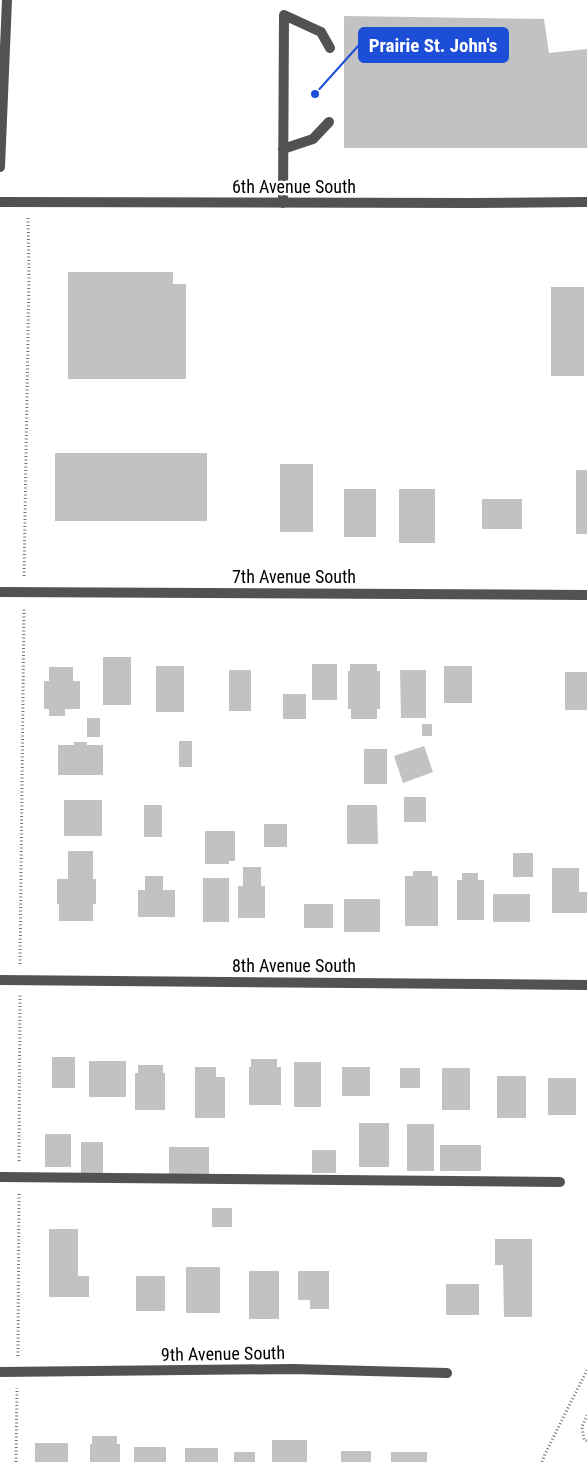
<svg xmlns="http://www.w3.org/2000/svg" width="587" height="1462" font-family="'Roboto Condensed',sans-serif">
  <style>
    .building { fill: #c2c2c2 }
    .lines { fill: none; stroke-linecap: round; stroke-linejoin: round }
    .path { stroke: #747474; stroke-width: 3; stroke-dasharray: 1 2.5; stroke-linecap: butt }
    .service { stroke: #525252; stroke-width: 10 }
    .minor { stroke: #525252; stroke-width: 10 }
    .tertiary { stroke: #525252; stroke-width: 10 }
    .labels { text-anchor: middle; stroke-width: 5; stroke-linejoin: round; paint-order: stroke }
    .street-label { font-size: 18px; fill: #000; stroke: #fff }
    .leader { fill: none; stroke: #1d4ed8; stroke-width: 2 }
    .callout-dot { fill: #1d4ed8; stroke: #fff; stroke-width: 2 }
    .callout { fill: #1d4ed8; stroke: #1d4ed8; stroke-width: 2 }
    .callout-label { font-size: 19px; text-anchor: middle; font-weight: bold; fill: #fff }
  </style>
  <rect width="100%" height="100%" fill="#fff"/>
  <!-- building -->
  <path class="building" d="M344,16L544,19L549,53L587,49V148H344Z
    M68,272H173V284H186V379H68Z
    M551,287H584V376H551Z
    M55,453H207V521H55Z
    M280,464H313V532H280Z
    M576,470H587V534H576Z
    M344,489H376V537H344Z
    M399,489H435V543H399Z
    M482,499H522V529H482Z
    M103,657H131V705H103Z
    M312,664H337V700H312Z
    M350,664H377V671H380V709H377V719H351V709H348V671H350Z
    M156,666H184V712H156Z
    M444,666H472V703H444Z
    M49,667H73V681H80V709H65V716H49V709H44V681H49Z
    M229,670H251V711H229Z
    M400,670H426V718H401Z
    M565,672H587V710H565Z
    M283,694H306V719H283Z
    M87,718H100V737H87Z
    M422,724H432V736H422Z
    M179,741H192V767H179Z
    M74,742H87V745H103V775H58V745H74Z
    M424,746L433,772L403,783L394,756Z
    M364,749H387V784H364Z
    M404,797H426V822H404Z
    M64,800H102V836H64Z
    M144,805H162V837H144Z
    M347,805H377L378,844H347Z
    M264,824H287V847H264Z
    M205,831H235V861H229V864H205Z
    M68,851H93V879H96V904H93V921H59V904H57V879H68Z
    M513,853H533V877H513Z
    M243,867H261V886H265V918H238V886H243Z
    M552,868H579V892H587V913H552Z
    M413,871H432V876H438V926H405V876H413Z
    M462,873H478V880H484V920H457V880H462Z
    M145,876H163V890H175V917H138V890H145Z
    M203,878H229V922H203Z
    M493,894H530V922H493Z
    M344,899H380V932H344Z
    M304,904H333V928H304Z
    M52,1057H75V1088H52Z
    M251,1059H277V1067H281V1105H249V1067H251Z
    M89,1061H126V1097H89Z
    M294,1062H321V1107H294Z
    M138,1065H163V1073H165V1110H135V1073H138Z
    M195,1067H216V1077H225V1118H195Z
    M342,1067H370V1096H342Z
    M400,1068H420V1088H400Z
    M442,1068H470V1110H442Z
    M497,1076H526V1118H497Z
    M548,1078H576V1115H548Z
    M359,1123H389V1167H359Z
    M407,1124H434V1171H407Z
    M45,1134H71V1167H45Z
    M81,1142H103V1173H81Z
    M440,1145H481V1171H440Z
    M169,1147H209V1174H169Z
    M312,1150H336V1173H312Z
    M212,1208H232V1227H212Z
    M49,1229H78V1276H89V1297H49Z
    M495,1239H532V1317H504L503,1265H495Z
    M186,1267H220V1313H186Z
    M249,1271H279V1319H249Z
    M298,1271H329V1309H310V1300H298Z
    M136,1276H165V1311H136Z
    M446,1284H479V1315H446Z
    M92,1436H117V1444H120V1462H90V1444H92Z
    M272,1440H307V1462H272Z
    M35,1443H68V1462H35Z
    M134,1447H166V1462H134Z
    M185,1448H218V1462H185Z
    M341,1451H371V1462H341Z
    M234,1452H255V1462H234Z
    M391,1452H427V1462H391Z"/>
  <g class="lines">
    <!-- path -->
    <path class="path" d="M24,576L29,276L28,218
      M20,964L24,608
      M19,1161L20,995
      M18,1356L19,1193
      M587,1415L582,1427L584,1440L587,1441
      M16,1462L17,1388
      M542,1462L545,1454L587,1370"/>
    <!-- service -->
    <path class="service" d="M283,149L313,139L329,122
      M283,203L284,15L321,32L330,48
      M0,1177L560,1182"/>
    <!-- minor -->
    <path class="minor" d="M0,202L472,203L587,202
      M0,592L587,595
      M0,980L587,985
      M0,1372L292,1369L447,1373"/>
    <!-- tertiary -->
    <path class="tertiary" d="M0,167L7,0"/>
  </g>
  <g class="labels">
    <!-- street labels -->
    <g class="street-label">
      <text x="294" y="193">6th Avenue South</text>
      <text x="294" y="583">7th Avenue South</text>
      <text x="294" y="972">8th Avenue South</text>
      <text transform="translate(223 1354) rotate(-1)" y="6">9th Avenue South</text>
    </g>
  </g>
  <!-- callouts -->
  <path class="leader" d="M315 94L359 45"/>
  <circle class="callout-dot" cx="315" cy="94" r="5"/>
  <rect class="callout" x="359" y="28" width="149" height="34" rx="5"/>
  <g class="callout-label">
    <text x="433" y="52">Prairie St. John's</text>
  </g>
</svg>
